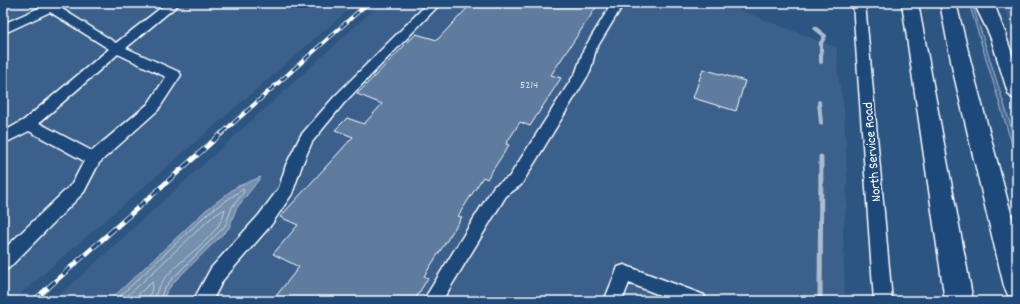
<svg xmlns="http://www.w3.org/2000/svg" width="1020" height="304" font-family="Dekko,sans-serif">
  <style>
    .built { fill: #3b618b }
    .green { fill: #486b92; stroke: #a4b5c8 }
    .water { fill: #748fad; stroke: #acbcce }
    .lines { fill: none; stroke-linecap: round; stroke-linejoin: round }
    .shore { stroke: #c7d2de; stroke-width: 1 }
    .stream-far1 { stroke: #acbcce; stroke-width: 4 }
    .stream { stroke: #acbcce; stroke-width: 5 }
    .building { fill: #5e7c9f; stroke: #fff }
    .minor-casing { stroke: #fff; stroke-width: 3 }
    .major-casing { stroke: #fff; stroke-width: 3 }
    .highway-casing { stroke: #fff; stroke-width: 3 }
    .minor { fill: #1f4a7a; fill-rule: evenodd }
    .major { fill: #1f4a7a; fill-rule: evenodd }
    .highway { fill: #1f4a7a; fill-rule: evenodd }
    .rail-far1-casing { stroke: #fff; stroke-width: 4 }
    .rail-casing { stroke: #fff; stroke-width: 5 }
    .rail-far1 { stroke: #1f4a7a; stroke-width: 2.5; stroke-dasharray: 8; stroke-linecap: butt }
    .rail { stroke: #1f4a7a; stroke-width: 3.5; stroke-dasharray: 10; stroke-linecap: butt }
    .labels { text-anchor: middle; stroke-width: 4; stroke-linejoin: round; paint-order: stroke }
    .number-label { font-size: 12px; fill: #d7dee7 }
    .street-label { font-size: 14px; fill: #fff; stroke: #1f4a7a }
  </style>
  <rect width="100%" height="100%" fill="#2c5582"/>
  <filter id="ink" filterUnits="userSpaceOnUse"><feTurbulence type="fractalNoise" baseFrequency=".025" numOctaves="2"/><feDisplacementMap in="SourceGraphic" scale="8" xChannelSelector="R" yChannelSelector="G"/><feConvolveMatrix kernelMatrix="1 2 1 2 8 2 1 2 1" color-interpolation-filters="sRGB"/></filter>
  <g filter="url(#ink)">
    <!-- built -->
    <path class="built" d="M3,3H356L12,301H3Z
      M381,3H722L837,48L838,74L844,108L847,181L846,209L843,231L845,301H53Z
      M1003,3H1017V41Z"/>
    <!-- green -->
    <path class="green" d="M969,3H972L1017,145V161Z"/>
    <!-- water -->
    <path class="water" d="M261,177L236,209L229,228L175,281L167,291L162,301H109L206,210L236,187Z"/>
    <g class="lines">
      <!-- shore -->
      <path class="shore" d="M115,301L208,213L243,189L244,192L232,207L225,226L172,279L164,289L159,301
        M122,301L212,217L225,209C219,242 173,259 158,289C156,293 155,297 154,301
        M131,301L152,282L153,285L148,301"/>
      <!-- stream-far1 -->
      <path class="stream-far1" d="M815,28L825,36L821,43V62
        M819,102L821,123"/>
      <!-- stream -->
      <path class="stream" d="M820,301L821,157"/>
    </g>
    <!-- building -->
    <path class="building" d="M472,3H599L551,75L561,78L530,126L520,122L506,144L509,145L487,179L483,177L458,216L462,217L424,276L428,278L414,301H272L299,267L273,254L298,225L280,217L353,137L335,130L347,118L364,124L382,104L357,94L416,34L437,40Z
      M703,69L745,81L736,111L693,98Z"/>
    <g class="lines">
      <!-- minor casing -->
      <g class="minor-casing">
        <path id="minor" d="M50,3H65L59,7L116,43L167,3H180L126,48L179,72L181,75L158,110L99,163L84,192L9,268L3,270V250L72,184L84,161L29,131L3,144V132L24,120L109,49L50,12L9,31H3V24ZM118,54L166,77L148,104L92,151L39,123Z
          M428,3H441L344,103L312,142L302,165L292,194L271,225L223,280L212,301H193L211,268L259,215L279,188L286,165L301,135L334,97Z
          M612,3H624L596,49L590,72L521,185L506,196L442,301H423L494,186L509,177L576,72L584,49Z
          M853,3H865L892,301H874Z
          M624,265L704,295L706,301H675L629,283L622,301H604L618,267Z"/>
      </g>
      <!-- major casing -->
      <g class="major-casing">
        <path id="major" d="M980,3H994L1017,68V99L1011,97L1008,93Z"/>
      </g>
      <!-- highway casing -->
      <g class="highway-casing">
        <path id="highway" d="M902,3H918L973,301H945Z
          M940,3H956L973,71L1017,236V298L1008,295L1004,286L953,71Z
          M974,3H990L1006,34L1003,38L997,40L991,38Z"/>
      </g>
      <!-- minor -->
      <use href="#minor" class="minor"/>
      <!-- major -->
      <use href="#major" class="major"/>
      <!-- highway -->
      <use href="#highway" class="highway"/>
      <!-- rail-far1 casing -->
      <g class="rail-far1-casing">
        <path id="rail-far1" d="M221,134L368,3"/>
      </g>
      <!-- rail casing -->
      <g class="rail-casing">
        <path id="rail" d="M33,301L222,133"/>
      </g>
      <!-- rail-far1 -->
      <use href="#rail-far1" class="rail-far1"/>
      <!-- rail -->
      <use href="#rail" class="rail"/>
    </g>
  </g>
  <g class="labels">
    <!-- number labels -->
    <g class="number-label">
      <text x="529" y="88">5214</text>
    </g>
    <!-- street labels -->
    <g class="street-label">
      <text transform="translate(871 152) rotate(-95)" y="5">North Service Road</text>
    </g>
  </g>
  <!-- margin -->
  <rect width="1020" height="304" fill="none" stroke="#1f4a7a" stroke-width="16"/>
  <rect x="8" y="8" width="1004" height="288" fill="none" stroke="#fff" stroke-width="1.5" filter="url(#ink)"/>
</svg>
